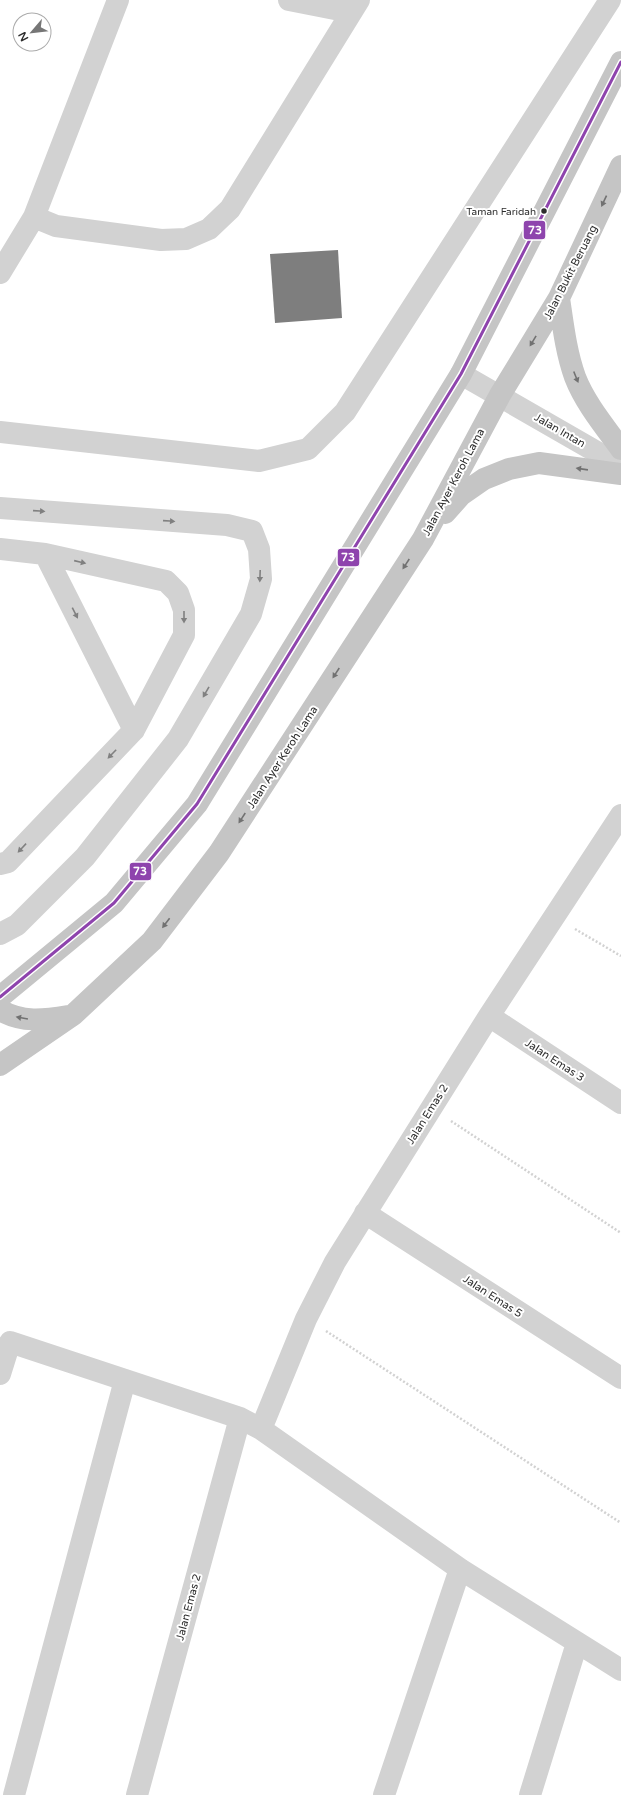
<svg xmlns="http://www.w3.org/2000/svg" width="621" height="1795" font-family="'Varela Round',sans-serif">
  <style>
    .building { fill: #7e7e7e }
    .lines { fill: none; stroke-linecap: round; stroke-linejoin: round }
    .path { stroke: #d2d2d2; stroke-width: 2.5; stroke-dasharray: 2 2; stroke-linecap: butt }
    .minor { stroke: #d2d2d2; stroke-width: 22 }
    .major { stroke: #c5c5c5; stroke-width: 22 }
    .bus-1-casing { stroke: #fff; stroke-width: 6 }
    .bus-1 { stroke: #8e44ad; stroke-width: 3 }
    .oneway { fill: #717171 }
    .oneway2 { fill: #808080 }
    .bus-dot { fill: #2d2d2d; stroke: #fff; stroke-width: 1.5 }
    .labels { text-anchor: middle; stroke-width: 4; stroke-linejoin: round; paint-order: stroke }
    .bus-label { font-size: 10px; fill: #2d2d2d; stroke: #fff; text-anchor: end }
    .street-label { font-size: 11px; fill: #2d2d2d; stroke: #fff }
    .line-badge { stroke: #fff; stroke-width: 1.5 }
    .badge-label { font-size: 11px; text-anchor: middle; font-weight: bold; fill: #fff }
  </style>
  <rect width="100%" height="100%" fill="#fff"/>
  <!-- building -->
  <path class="building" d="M338,250L342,318L275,323L270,254Z"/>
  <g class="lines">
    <!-- path -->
    <path class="path" d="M575,929L621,956
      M451,1121L621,1233
      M326,1331L621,1523"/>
    <!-- minor -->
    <path class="minor" d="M289,0L350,12
      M34,217L56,226L161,240L186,239L209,229L230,209L359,0
      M0,273L34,217L118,0
      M461,374L621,466
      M0,432L259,461L308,449L345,412L610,0
      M0,508L227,525L252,531L259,549L261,579L251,614L178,739L85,857L17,925L0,934
      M0,549L45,554L166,581L178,593L184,610V635L134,730L8,862L0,864
      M45,554L134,730
      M489,1016L621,1103
      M365,1213L621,1378
      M0,1374L10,1342L240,1418L261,1429L460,1569L621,1670
      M261,1429L306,1319L335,1262L489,1016L621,815
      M14,1795L125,1380
      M137,1795L240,1418
      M384,1795L460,1569
      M530,1795L577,1643"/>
    <!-- major -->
    <path class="major" d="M559,298C563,325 566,352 575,377C585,403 605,427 621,449
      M445,513L461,495L484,479L509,469L539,463L621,474
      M0,997L114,903L197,804L461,374L621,62
      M0,1010C22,1023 44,1020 68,1016
      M0,1065L73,1015L152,941L219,853L423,539L500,395L559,298L621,166"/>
    <!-- bus-1 casing -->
    <g class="bus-1-casing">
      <path id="bus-1" d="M0,997L114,903L197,804L461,374L621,62"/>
    </g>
    <!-- bus-1 -->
    <use href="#bus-1" class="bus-1"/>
  </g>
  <!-- one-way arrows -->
  <defs><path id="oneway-solid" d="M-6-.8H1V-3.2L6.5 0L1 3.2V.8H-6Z"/></defs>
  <g class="oneway">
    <use href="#oneway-solid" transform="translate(604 201) rotate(115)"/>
    <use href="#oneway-solid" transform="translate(533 341) rotate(121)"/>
    <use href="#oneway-solid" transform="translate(576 377) rotate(68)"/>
    <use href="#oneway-solid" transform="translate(582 469) rotate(-172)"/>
    <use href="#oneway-solid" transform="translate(406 564) rotate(123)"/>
    <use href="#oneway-solid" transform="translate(336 673) rotate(123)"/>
    <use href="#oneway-solid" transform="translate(242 818) rotate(123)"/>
    <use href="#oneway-solid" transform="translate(166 923) rotate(127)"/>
    <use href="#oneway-solid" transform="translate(22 1018) rotate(-170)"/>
  </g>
  <g class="oneway2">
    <use href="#oneway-solid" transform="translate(39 511) rotate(4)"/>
    <use href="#oneway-solid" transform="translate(169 521) rotate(4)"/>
    <use href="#oneway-solid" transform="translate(80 562) rotate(13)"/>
    <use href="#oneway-solid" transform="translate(260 576) rotate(92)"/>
    <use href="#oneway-solid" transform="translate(75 613) rotate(63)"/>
    <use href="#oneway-solid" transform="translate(184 617) rotate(90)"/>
    <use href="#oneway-solid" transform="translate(206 692) rotate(120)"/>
    <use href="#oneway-solid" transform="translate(112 754) rotate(134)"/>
    <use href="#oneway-solid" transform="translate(22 848) rotate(133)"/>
  </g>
  <!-- markers -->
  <circle class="bus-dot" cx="544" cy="211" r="3.5"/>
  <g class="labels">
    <!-- bus labels -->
    <g class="bus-label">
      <text x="536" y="215">Taman Faridah</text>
    </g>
    <!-- street labels -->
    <g class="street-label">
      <text transform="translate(570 272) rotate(-63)" y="4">Jalan Bukit Beruang</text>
      <text transform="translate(560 430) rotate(30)" y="4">Jalan Intan</text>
      <text transform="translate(453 482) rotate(-62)" y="4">Jalan Ayer Keroh Lama</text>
      <text transform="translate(282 757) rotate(-57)" y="4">Jalan Ayer Keroh Lama</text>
      <text transform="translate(555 1060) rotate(33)" y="4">Jalan Emas 3</text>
      <text transform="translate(427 1114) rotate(-58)" y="4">Jalan Emas 2</text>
      <text transform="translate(493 1296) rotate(33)" y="4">Jalan Emas 5</text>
      <text transform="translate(188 1607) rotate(-75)" y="4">Jalan Emas 2</text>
    </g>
  </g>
  <g class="line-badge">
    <rect x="523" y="220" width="23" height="20" rx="4" fill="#8e44ad"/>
    <rect x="337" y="548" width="23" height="19" rx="4" fill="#8e44ad"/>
    <rect x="129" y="862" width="23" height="19" rx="4" fill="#8e44ad"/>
  </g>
  <g class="badge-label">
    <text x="535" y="234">73</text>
    <text x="348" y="561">73</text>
    <text x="140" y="875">73</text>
  </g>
  <!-- north arrow -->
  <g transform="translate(32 32) rotate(242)"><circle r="19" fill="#ffffff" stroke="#ababab"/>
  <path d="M0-3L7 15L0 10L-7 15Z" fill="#767676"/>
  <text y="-6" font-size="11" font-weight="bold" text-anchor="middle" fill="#2d2d2d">N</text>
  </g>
</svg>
